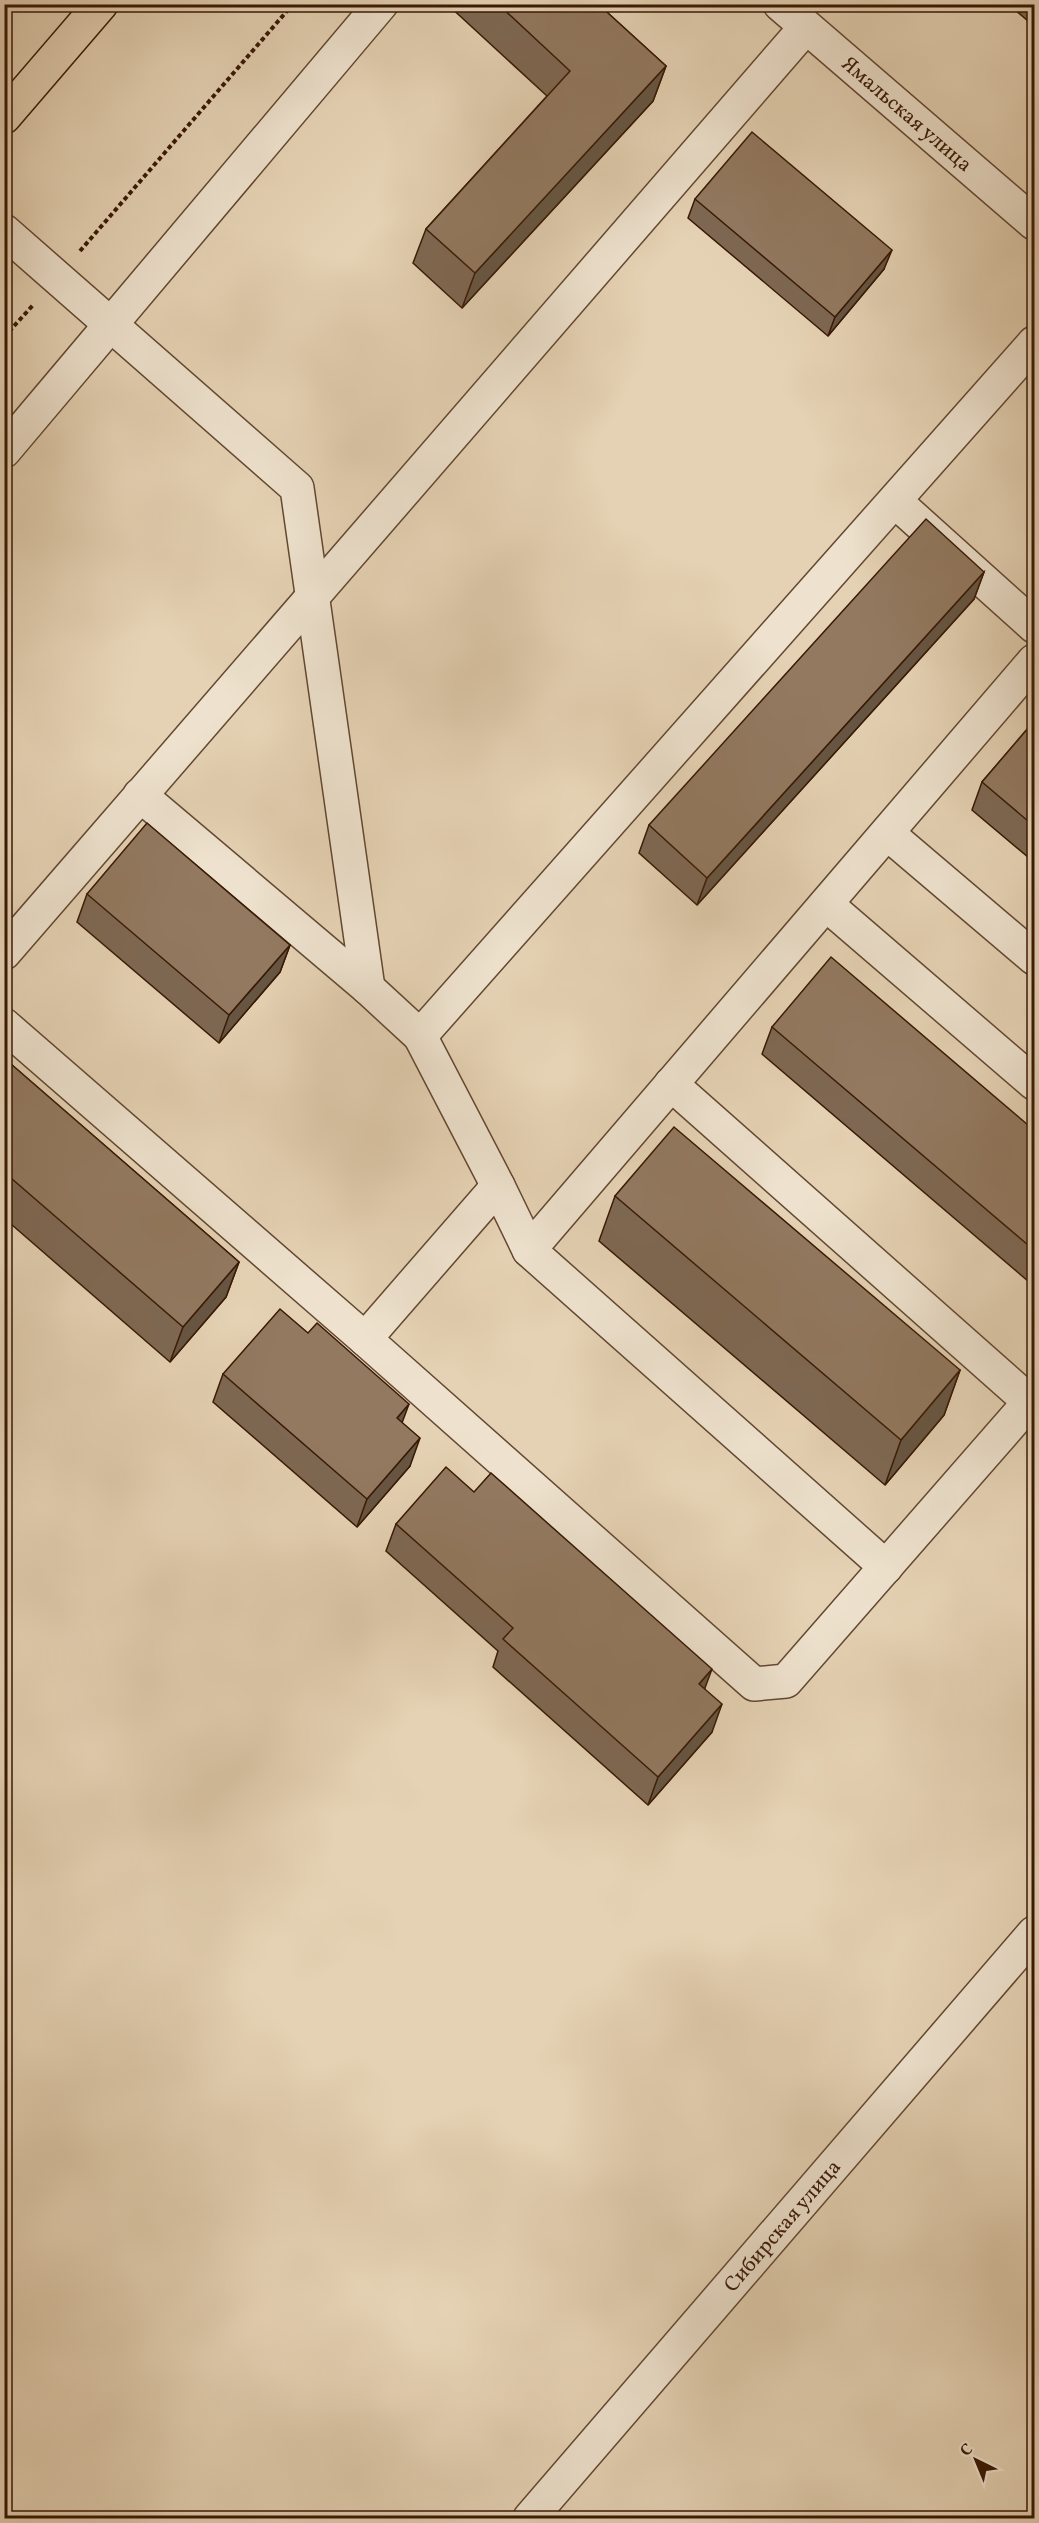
<svg xmlns="http://www.w3.org/2000/svg" width="1039" height="2523" font-family="Vollkorn,serif">
  <style>
    .lines { fill: none; stroke-linecap: round; stroke-linejoin: round }
    .minor-casing { stroke: #634731; stroke-width: 36 }
    .major-casing { stroke: #381905; stroke-width: 36 }
    .path { stroke: #381905; stroke-width: 4; stroke-dasharray: 4.5 3; stroke-linecap: butt }
    .minor { stroke: #eee2ce; stroke-width: 33 }
    .major { stroke: #e5d2b4; stroke-width: 33 }
    .wall { fill: #7e6853; stroke: #381905; stroke-width: 1.5 }
    .shaded-wall { fill: #665543; stroke: #381905; stroke-width: 1.5 }
    .building { fill: #927960; stroke: #381905; stroke-width: 1.5 }
    .labels { text-anchor: middle; stroke-width: 4.5; stroke-linejoin: round; paint-order: stroke }
    .street-label { font-size: 21px; fill: #381905; stroke: #eee2ce }
  </style>
  <rect width="100%" height="100%" fill="#e5d2b4"/>
  <filter id="stains"><feTurbulence type="fractalNoise" baseFrequency=".00333" numOctaves="4"/><feColorMatrix values="0 0 0 0 .2 0 0 0 0 .09 0 0 0 0 .02 0 0 0 .5 -.17"/></filter>
  <radialGradient id="worn" r=".72"><stop offset=".6" stop-color="#630" stop-opacity="0"/><stop offset="1" stop-color="#630" stop-opacity=".3"/></radialGradient>
  <g class="lines">
    <!-- minor casing -->
    <g class="minor-casing">
      <g id="minor">
        <path id="s1" d="M780,4L1034,223"/>
        <path d="M4,231L297,488L368,988"/>
        <path d="M4,451L381,4"/>
        <path d="M896,502L1034,626"/>
        <path d="M140,795L368,988L420,1036L498,1186L529,1250L1034,661"/>
        <path d="M887,833L1034,958"/>
        <path d="M826,904L1034,1083"/>
        <path d="M4,953L806,27"/>
        <path d="M4,1025L365,1339L754,1684L786,1681L1034,1397"/>
        <path d="M420,1036L1034,343"/>
        <path d="M671,1084L1030,1402"/>
        <path d="M529,1250L886,1567"/>
        <path d="M365,1339L498,1186"/>
        <path id="s2" d="M530,2518L1034,1933"/>
      </g>
    </g>
    <!-- major casing -->
    <g class="major-casing">
      <path id="major" d="M4,117L101,4"/>
    </g>
    <!-- path -->
    <path class="path" d="M80,251L293,4
      M4,337L34,304"/>
    <!-- minor -->
    <use href="#minor" class="minor"/>
    <!-- major -->
    <use href="#major" class="major"/>
  </g>
  <!-- wall -->
  <path class="wall" d="M447,4H598L666,66L653,101L462,308L413,263L426,229L547,96Z
    M1008,4H1035V27Z
    M695,199L884,269L828,336L688,218Z
    M984,572L974,599L697,905L639,853L649,825Z
    M1035,720V863L972,810L982,782Z
    M87,894L290,945L280,972L219,1043L77,922Z
    M772,1027L1035,1131V1287L762,1054Z
    M4,1058L239,1262L226,1297L170,1362L4,1218Z
    M615,1196L960,1370L944,1415L885,1485L599,1241Z
    M223,1374L402,1423L410,1466L357,1527L213,1402Z
    M396,1524L705,1689L712,1732L648,1805L493,1667L498,1651L386,1551Z"/>
  <!-- shaded-wall -->
  <path class="shaded-wall" d="M666,66L653,101L462,308L475,273Z
    M892,250L884,269L828,336L835,317Z
    M984,572L974,599L697,905L707,878Z
    M290,945L280,972L219,1043L229,1015Z
    M239,1262L226,1297L170,1362L183,1327Z
    M960,1370L944,1415L885,1485L901,1440Z
    M409,1404L399,1431L397,1418Z
    M420,1438L410,1466L357,1527L367,1499Z
    M712,1669L702,1696L699,1684Z
    M722,1704L712,1732L648,1805L658,1777Z"/>
  <!-- building -->
  <path class="building" d="M498,4H598L666,66L475,273L426,229L570,71Z
    M752,132L892,250L835,317L695,199Z
    M926,519L984,572L707,878L649,825Z
    M1035,720V827L982,782Z
    M147,823L290,945L229,1015L87,894Z
    M831,957L1035,1131V1251L772,1027Z
    M4,1058L239,1262L183,1327L4,1172Z
    M674,1127L960,1370L901,1440L615,1196Z
    M280,1309L308,1333L317,1323L409,1404L397,1418L420,1438L367,1499L223,1374Z
    M446,1467L474,1492L491,1473L712,1669L699,1684L722,1704L658,1777L503,1639L513,1628L396,1524Z"/>
  <g class="labels">
    <!-- street labels -->
    <g class="street-label">
      <text dy="7" stroke="none"><textPath href="#s1" startOffset="168">Ямальская улица</textPath></text>
      <text dy="7" stroke="none"><textPath href="#s2" startOffset="386">Сибирская улица</textPath></text>
    </g>
  </g>
  <!-- margin -->
  <rect width="1039" height="2523" fill="none" stroke="#e5d2b4" stroke-width="24"/>
  <rect x="6" y="6" width="1027" height="2511" fill="none" stroke="#381905" stroke-width="3"/>
  <rect x="12" y="12" width="1015" height="2499" fill="none" stroke="#381905" stroke-width="1.5"/>
  <!-- north arrow -->
  <g transform="translate(976 2460) rotate(317)" stroke="#eee2ce" stroke-width="4.5" paint-order="stroke">
  <path d="M0-4.5L10 22L0 15L-10 22Z" fill="#381905"/>
  <text y="-9" font-size="16" font-weight="bold" text-anchor="middle" fill="#381905">С</text>
  </g>
  <rect width="100%" height="100%" filter="url(#stains)"/>
  <rect width="100%" height="100%" fill="url(#worn)"/>
</svg>
